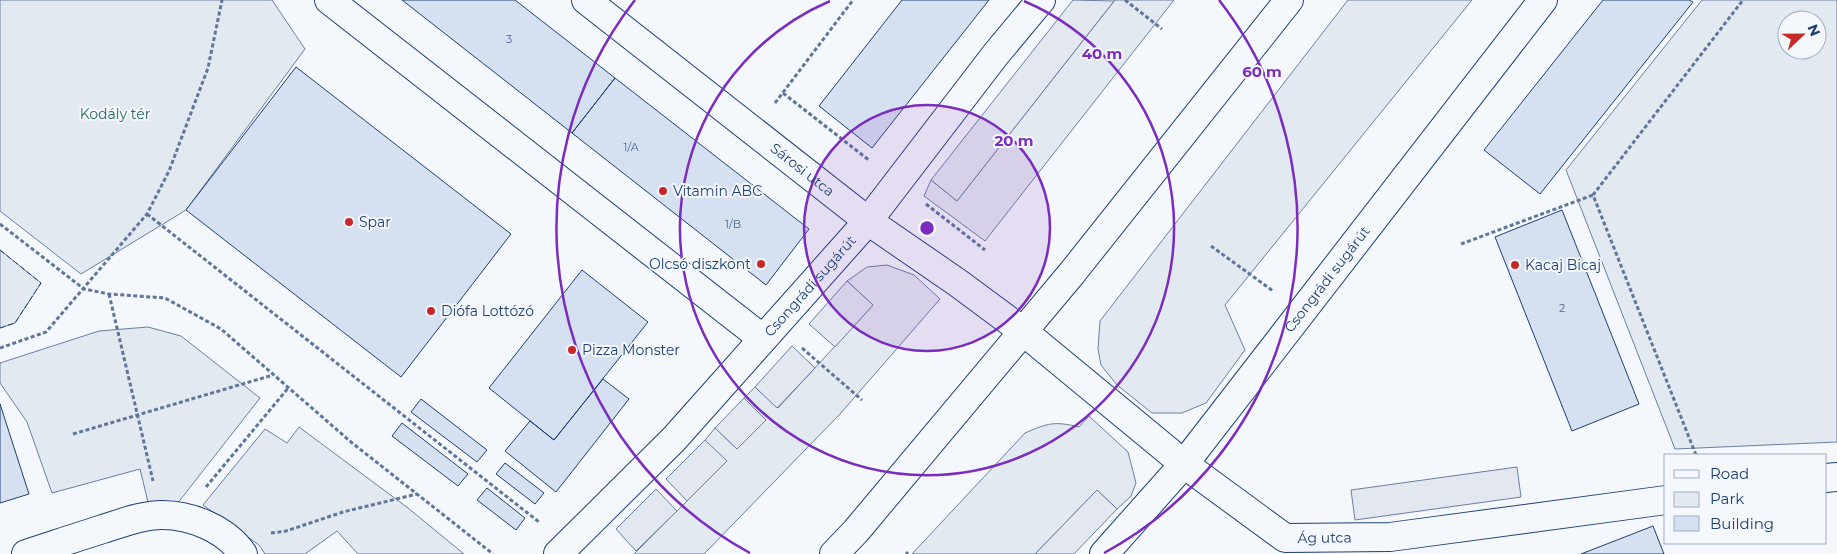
<svg xmlns="http://www.w3.org/2000/svg" width="1837" height="554" font-family="Montserrat,sans-serif">
  <style>
    .green { fill: #e3e9f0; stroke: #687fa3; fill-rule: evenodd }
    .parking { fill: #e3e8f0; stroke: #687fa3 }
    .building { fill: #d5e0f0; stroke: #1d3f73 }
    .lines { fill: none; stroke-linecap: round; stroke-linejoin: round }
    .minor-casing { stroke: #1d3f73; stroke-width: 30 }
    .major-casing { stroke: #1d3f73; stroke-width: 30 }
    .path { stroke: #5e769c; stroke-width: 3; stroke-dasharray: 4 2.5; stroke-linecap: butt }
    .minor { stroke: #f4f7fb; stroke-width: 28 }
    .major { stroke: #f4f7fb; stroke-width: 28 }
    .fence { stroke: #1d3f73; stroke-width: 1; stroke-dasharray: 6 2.5; stroke-linecap: butt }
    .ring { fill: none; stroke: #7b2cbf; stroke-width: 2.5 }
    .poi-dot { fill: #c62828; stroke: #f4f7fb; stroke-width: 2 }
    .labels { text-anchor: middle; stroke-width: 4; stroke-linejoin: round; paint-order: stroke }
    .number-label { font-size: 11px; fill: #4b6792 }
    .park-label { font-size: 14px; fill: #2c6c60; stroke: #f4f7fb }
    .street-label { font-size: 14px; fill: #1d3f73; stroke: #f4f7fb }
    .poi-label { font-size: 14px; fill: #1d3f73; stroke: #f4f7fb; text-anchor: start }
    .centre { fill: #7b2cbf; stroke: #f4f7fb; stroke-width: 2.5 }
    .ring-label { font-size: 15px; text-anchor: middle; font-weight: bold; fill: #7b2cbf; stroke: #f4f7fb; stroke-width: 4; stroke-linejoin: round; paint-order: stroke }
  </style>
  <rect width="100%" height="100%" fill="#f4f7fb"/>
  <!-- green -->
  <path class="green" d="M0,0H272L305,49L186,210L81,274L0,211Z
    M1115,0H1174L985,241L924,196L931,180L957,201Z
    M1348,0H1472L1225,305L1245,350L1206,403L1182,413H1152L1117,385L1101,365L1098,349L1100,321Z
    M1702,0H1837V442L1675,449L1566,170ZM1787,20H1817V50H1787Z
    M0,250L41,283L15,323L0,328Z
    M887,265L914,275L940,299L840,414L704,554H634L726,462L705,440L715,428L737,449L766,420L744,398L755,387L778,408L873,305L847,281L867,267Z
    M148,327L181,336L260,398L177,504L148,502L140,469L52,493L27,422L0,383V363L99,331Z
    M1089,416L1128,452L1136,483L1131,496L1117,509L1097,490L1035,554H912L1025,433C1048,423 1054,421 1079,427Z
    M299,427L408,508L464,554H358L337,531L305,554H265L259,545L203,505L265,429L287,443Z"/>
  <!-- parking -->
  <path class="parking" d="M1073,0L1114,1L957,201L931,180Z
    M847,281L873,305L835,347L809,324Z
    M792,346L815,368L777,408L755,387Z
    M744,398L766,420L737,449L715,428Z
    M705,440L727,461L687,501L666,479Z
    M1517,467L1521,497L1355,520L1351,490Z
    M656,489L677,511L636,551L616,529Z
    M1097,490L1117,509L1074,554H1035Z"/>
  <!-- building -->
  <path class="building" d="M402,0H515L615,78L572,133Z
    M902,0H989L872,148L819,106Z
    M1603,0H1689L1693,2L1540,194L1484,150Z
    M296,67L511,234L401,377L186,210Z
    M615,78L809,229L766,285L572,133Z
    M1562,210L1639,404L1572,431L1495,237Z
    M582,270L648,322L554,440L489,388Z
    M603,379L629,399L556,492L505,451L530,421L554,440Z
    M421,399L487,450L477,462L411,412Z
    M0,404L29,494L0,503Z
    M402,423L468,474L458,486L392,436Z
    M505,463L544,493L535,504L496,474Z
    M487,488L525,518L516,530L477,500Z
    M1653,526L1664,554H1581Z"/>
  <g class="lines">
    <!-- minor casing -->
    <g class="minor-casing">
      <g id="minor">
        <path d="M329,0L763,339"/>
        <path id="s1" d="M586,0L868,221L958,283L1024,332L1184,464L1285,538L1390,537L1666,500"/>
        <path d="M1826,478L1837,477"/>
        <path d="M26,554C51,546 77,537 103,529C122,523 142,515 162,515C191,515 226,529 243,554"/>
        <path id="s2" d="M558,554L674,439L868,221L996,54L1041,0"/>
        <path id="s3" d="M1104,554L1184,464L1543,0"/>
      </g>
    </g>
    <!-- major casing -->
    <g class="major-casing">
      <path id="major" d="M834,554L856,531L1072,273L1289,0"/>
    </g>
    <!-- path -->
    <path class="path" d="M1125,0L1162,29
      M783,93L870,161
      M775,103L853,0
      M926,204L985,250
      M147,214L539,522
      M0,224L84,289L109,294L165,298L221,329L351,442L493,554
      M1461,244L1593,195
      M1211,246L1273,291
      M109,294L153,481
      M0,348L46,332L147,214L169,171L208,68L222,0
      M802,348L862,400
      M73,434L273,375
      M1696,455L1593,195L1743,0
      M206,487L289,387
      M271,533L286,531L343,512L417,494
      M906,552L908,554"/>
    <!-- minor -->
    <use href="#minor" class="minor"/>
    <!-- major -->
    <use href="#major" class="major"/>
    <!-- fence -->
    <path class="fence" d="M0,250L41,283L15,323L0,328"/>
  </g>
  <!-- distance rings -->
  <circle cx="927" cy="228" r="123" fill="#7b2cbf" fill-opacity=".12"/>
  <g class="ring">
    <circle cx="927" cy="228" r="123"/>
    <path d="M1024 1A247 247 0 1 1 830 1"/>
    <path d="M750 553A370 370 0 0 1 635 0M1219 0A370 370 0 0 1 1104 553"/>
  </g>
  <!-- markers -->
  <g class="poi-dot">
    <circle cx="663" cy="191" r="5"/>
    <circle cx="349" cy="222" r="5"/>
    <circle cx="761" cy="264" r="5"/>
    <circle cx="1515" cy="265" r="5"/>
    <circle cx="431" cy="311" r="5"/>
    <circle cx="572" cy="350" r="5"/>
  </g>
  <g class="labels">
    <!-- number labels -->
    <g class="number-label">
      <text x="509" y="43">3</text>
      <text x="631" y="151">1/A</text>
      <text x="733" y="228">1/B</text>
      <text x="1562" y="312">2</text>
    </g>
    <!-- park labels -->
    <g class="park-label">
      <text x="115" y="119">Kodály tér</text>
    </g>
    <!-- street labels -->
    <g class="street-label">
      <text dy="5" stroke="none"><textPath href="#s1" startOffset="275">Sárosi utca</textPath></text>
      <text dy="5" stroke="none"><textPath href="#s3" startOffset="354">Csongrádi sugárút</textPath></text>
      <text dy="5" stroke="none"><textPath href="#s2" startOffset="368">Csongrádi sugárút</textPath></text>
      <text dy="5" stroke="none"><textPath href="#s1" startOffset="922">Ág utca</textPath></text>
    </g>
    <!-- poi labels -->
    <g class="poi-label">
      <text x="673" y="196">Vitamin ABC</text>
      <text x="359" y="227">Spar</text>
      <text x="751" y="269" text-anchor="end">Olcsó diszkont</text>
      <text x="1525" y="270">Kacaj Bicaj</text>
      <text x="441" y="316">Diófa Lottózó</text>
      <text x="582" y="355">Pizza Monster</text>
    </g>
  </g>
  <circle cx="927" cy="228" r="8" class="centre"/>
  <g class="ring-label">
    <text x="1102" y="59">40 m</text>
    <text x="1262" y="77">60 m</text>
    <text x="1014" y="146">20 m</text>
  </g>
  <!-- legend -->
  <rect x="1664" y="454" width="162" height="90" fill="#f4f7fb" stroke="#9eadc5"/>
  <rect x="1674" y="470" width="25" height="8" fill="#f4f7fb" stroke="#9eadc5"/>
  <text x="1710" y="479" font-size="15" fill="#1d3f73">Road</text>
  <rect x="1674" y="492" width="25" height="15" fill="#e3e9f0" stroke="#9eadc5"/>
  <text x="1710" y="504" font-size="15" fill="#1d3f73">Park</text>
  <rect x="1674" y="516" width="25" height="15" fill="#d5e0f0" stroke="#9eadc5"/>
  <text x="1710" y="529" font-size="15" fill="#1d3f73">Building</text>
  <!-- north arrow -->
  <g transform="translate(1802 35) rotate(68)"><circle r="24" fill="#f4f7fb" stroke="#9eadc5"/>
  <path d="M0-4L9 19L0 12L-9 19Z" fill="#c62828"/>
  <text y="-8" font-size="14" font-weight="bold" text-anchor="middle" fill="#1d3f73">N</text>
  </g>
</svg>
